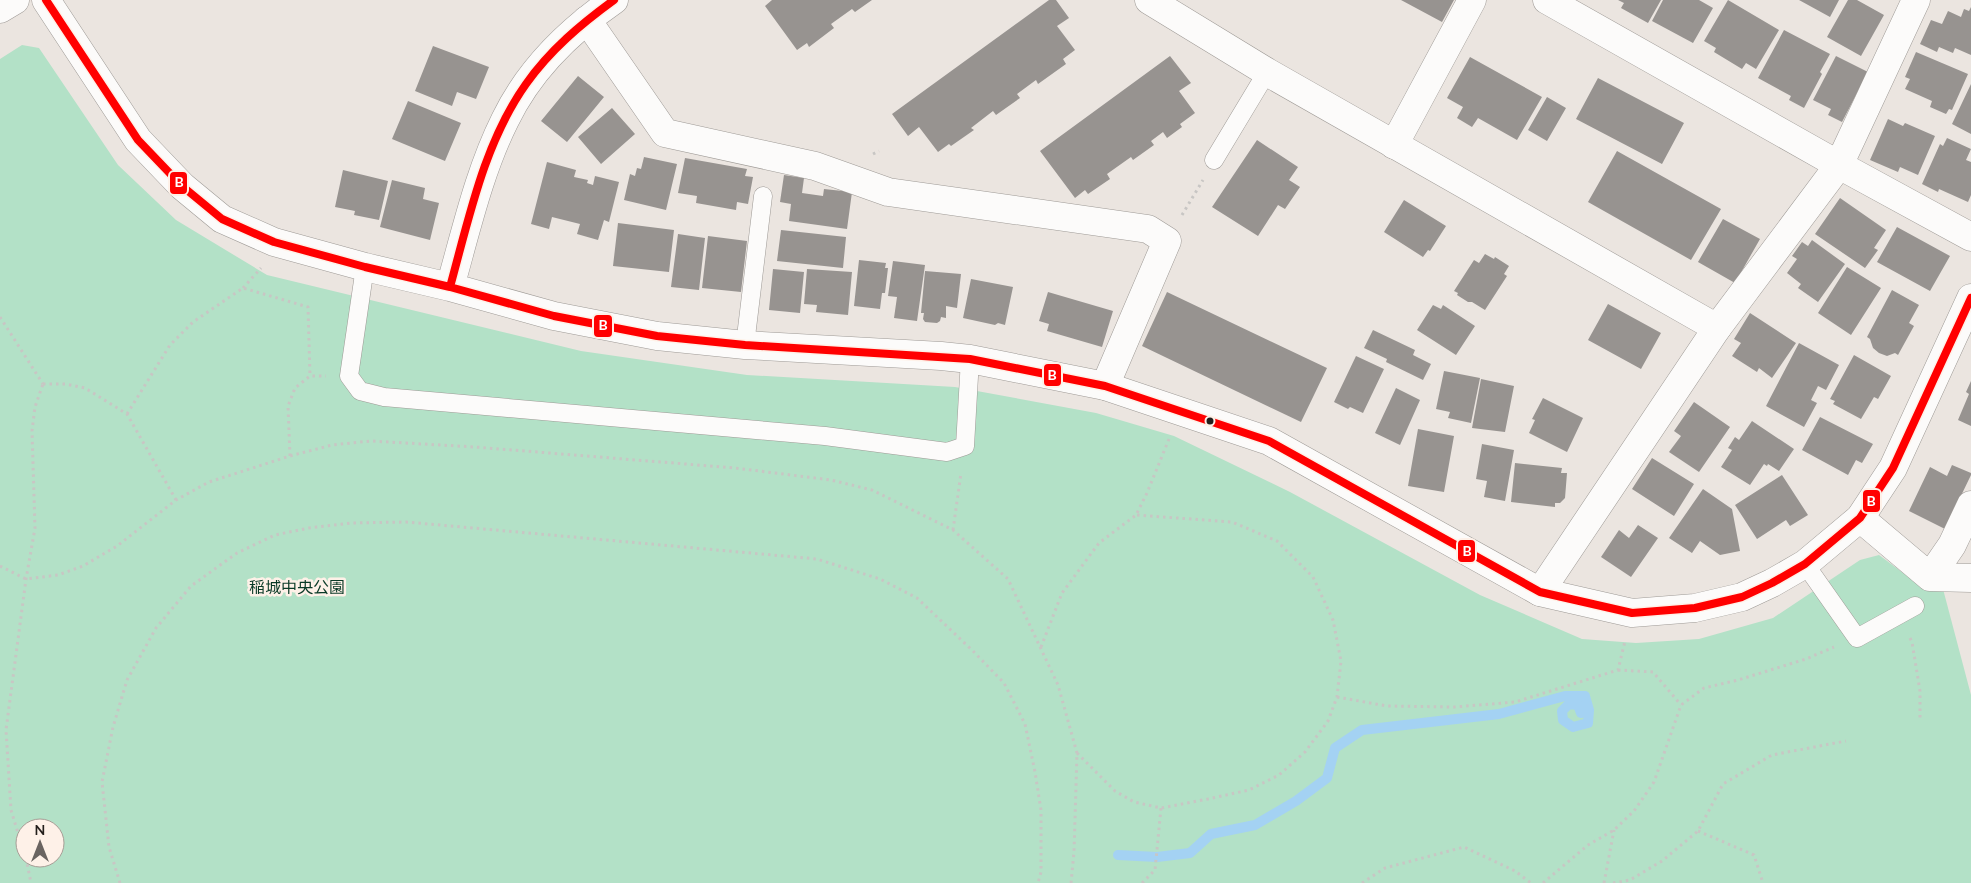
<svg xmlns="http://www.w3.org/2000/svg" width="1971" height="883" font-family="Lato,'Noto Sans JP',sans-serif">
  <style>
    .green { fill: #b3e1c7; fill-rule: evenodd }
    .lines { fill: none; stroke-linecap: round; stroke-linejoin: round }
    .stream { stroke: #a4d2f3; stroke-width: 10 }
    .building { fill: #979390 }
    .lane-casing { stroke: #9e9a96; stroke-width: 19 }
    .street-casing { stroke: #9e9a96; stroke-width: 29 }
    .secondary-casing { stroke: #9e9a96; stroke-width: 29 }
    .primary-casing { stroke: #9e9a96; stroke-width: 29 }
    .path { stroke: #c8c6c4; stroke-width: 3; stroke-dasharray: 2.5 4; stroke-linecap: butt }
    .lane { stroke: #fcfbfa; stroke-width: 18 }
    .street { stroke: #fcfbfa; stroke-width: 28 }
    .secondary { stroke: #fcfbfa; stroke-width: 28 }
    .primary { stroke: #fcfbfa; stroke-width: 28 }
    .bus-1-casing { stroke: #fef1e8; stroke-width: 11 }
    .bus-1 { stroke: #f00; stroke-width: 8 }
    .bus-dot { fill: #241f1c; stroke: #fef1e8; stroke-width: 2 }
    .labels { text-anchor: middle; stroke-width: 5; stroke-linejoin: round; paint-order: stroke }
    .park-label { font-size: 16px; fill: #0a3a27; stroke: #fef1e8 }
    .line-badge { stroke: #fef1e8; stroke-width: 2 }
    .badge-label { font-size: 14px; text-anchor: middle; font-weight: bold; fill: #fff }
  </style>
  <rect width="100%" height="100%" fill="#ebe5e0"/>
  <!-- green -->
  <path class="green" d="M22,45L39,48L118,165L176,220L267,275L581,351L747,375L955,387L1096,413L1174,436L1290,492L1480,595L1582,639L1636,643L1699,639L1773,618L1860,560L1879,555L1918,584L1943,589L1971,695V883H0V59ZM25,828H55V858H25Z"/>
  <g class="lines">
    <!-- stream -->
    <path class="stream" d="M1118,855L1157,857L1190,853L1211,834L1255,825L1296,801L1327,778L1335,748L1362,730L1499,714L1565,696H1585L1589,710L1588,723L1573,727L1563,720L1562,711L1569,704L1578,705L1581,713"/>
  </g>
  <!-- building -->
  <path class="building" d="M772,0H872L855,12L852,9L831,24L834,28L809,47L807,43L797,50L765,6Z
    M1049,0H1056L1069,18L1057,26L1075,50L1063,59L1066,64L1038,84L1036,80L1017,94L1020,98L996,115L993,111L971,128L974,130L951,146L949,144L938,152L919,127L908,136L892,114Z
    M1401,0H1454L1442,22Z
    M1618,0H1661L1648,23L1621,8L1624,3Z
    M1663,0H1699L1713,8L1693,43L1652,21Z
    M1728,0L1779,30L1756,69L1746,63L1742,69L1714,52L1716,48L1704,41Z
    M1799,0H1839L1830,17Z
    M1848,0H1857L1884,15L1861,56L1827,37Z
    M1971,7V55L1955,48L1953,53L1939,47L1937,52L1920,44L1931,20L1942,24L1948,11L1961,17L1964,9L1969,11Z
    M1784,30L1830,54L1820,72L1822,74L1804,108L1789,100L1791,96L1758,78Z
    M433,46L489,67L476,99L457,92L452,106L415,91Z
    M1916,52L1968,74L1952,110L1949,109L1946,114L1930,107L1932,101L1905,89L1910,79L1905,77Z
    M1170,56L1191,83L1179,91L1195,113L1180,124L1182,127L1167,138L1163,132L1151,141L1154,145L1133,160L1131,157L1107,174L1110,179L1088,194L1085,190L1075,198L1040,151Z
    M1836,56L1868,72L1842,122L1828,115L1831,109L1813,100Z
    M1470,57L1542,97L1517,140L1478,118L1472,127L1457,118L1463,107L1447,98Z
    M578,76L604,97L567,142L541,121Z
    M1598,78L1684,123L1662,164L1576,119Z
    M1971,84V134L1952,124Z
    M1547,97L1566,108L1547,141L1528,130Z
    M408,101L461,123L445,161L392,139Z
    M612,108L635,134L601,164L578,137Z
    M1888,119L1903,126L1905,123L1935,136L1918,175L1900,167L1898,172L1870,160Z
    M1947,138L1971,149L1966,160L1971,162V195L1968,202L1939,189L1938,192L1922,184L1940,144L1943,146Z
    M1257,140L1298,167L1289,180L1300,187L1285,209L1278,205L1258,236L1212,207Z
    M1617,151L1721,209L1691,260L1588,202Z
    M644,157L677,164L666,210L624,200L630,174L635,176L637,168L641,169Z
    M685,158L747,169L745,176L753,177L748,204L737,202L736,210L696,203L697,196L678,193Z
    M547,162L576,170L574,177L588,180L587,183L593,185L595,176L619,182L609,222L604,220L598,240L577,234L580,224L552,217L549,229L531,224Z
    M343,170L388,181L379,220L354,215L355,211L335,207Z
    M784,175L804,178L802,193L823,196L824,189L852,192L847,229L789,221L791,204L780,202Z
    M392,180L425,188L423,199L439,203L430,240L380,227Z
    M1840,198L1886,230L1874,248L1878,250L1865,268L1815,234Z
    M1404,200L1446,226L1430,251L1428,250L1423,257L1384,232Z
    M1723,219L1760,239L1735,283L1698,262Z
    M618,223L674,230L669,272L613,266Z
    M1897,227L1950,256L1930,291L1877,262Z
    M781,230L846,237L843,268L777,261Z
    M678,234L705,238L699,290L671,287Z
    M708,236L747,241L741,292L702,288Z
    M1812,240L1845,264L1818,302L1798,288L1801,284L1787,273L1797,259L1792,256L1802,242L1808,246Z
    M1485,254L1494,259L1495,257L1509,266L1504,274L1507,276L1485,310L1472,302H1468L1457,295L1458,293L1454,291L1474,260L1479,263Z
    M859,260L886,263L885,268H888L885,293H882L880,309L854,306Z
    M893,261L925,265L917,321L894,318L897,297L888,296Z
    M1847,267L1881,288L1851,335L1818,313Z
    M773,269L804,272L800,313L769,310Z
    M807,269L852,272L848,315L816,312L817,305L804,304Z
    M925,271L961,274L957,308L946,306V318L941,317L940,321L937,323L925,322L923,319L924,313H921Z
    M971,279L1013,287L1005,325L998,323L995,325L963,318Z
    M1892,290L1919,305L1909,323L1914,326L1898,355L1895,353L1887,356L1879,353L1873,348L1870,339L1867,337Z
    M1048,292L1113,311L1102,347L1047,331L1049,324L1039,321Z
    M1167,292L1327,368L1301,422L1142,346Z
    M1608,304L1661,333L1641,369L1588,340Z
    M1433,305L1441,309L1443,305L1475,326L1456,355L1417,330Z
    M1750,313L1796,343L1772,378L1759,368L1757,372L1732,356L1741,343L1734,339Z
    M1373,330L1415,350L1413,355L1431,364L1423,380L1386,362L1387,359L1364,348Z
    M1799,343L1839,365L1826,390L1818,386L1811,400L1817,403L1804,427L1766,406Z
    M1854,355L1891,376L1878,399L1874,397L1861,419L1833,404L1835,401L1830,399Z
    M1356,356L1384,369L1363,413L1350,407L1348,409L1334,402Z
    M1444,371L1480,378L1471,423L1448,418L1450,412L1436,409Z
    M1481,379L1514,386L1505,432L1472,428Z
    M1971,381V426L1958,420L1969,394L1966,392Z
    M1396,388L1420,400L1400,445L1375,433Z
    M1543,398L1583,418L1567,452L1529,433L1535,420L1532,419Z
    M1694,402L1730,427L1699,472L1669,452L1681,436L1674,431Z
    M1820,417L1873,444L1862,463L1856,460L1848,475L1802,450Z
    M1752,421L1794,449L1779,471L1768,464L1767,466L1764,464L1750,485L1721,467L1732,450L1728,448L1735,437L1739,440Z
    M1418,429L1454,436L1444,492L1408,486Z
    M1482,444L1514,450L1505,501L1484,497L1487,481L1476,479Z
    M1652,458L1694,484L1674,516L1632,489Z
    M1515,463L1562,468L1561,473H1567L1565,498L1560,503H1555V507L1511,502Z
    M1952,465L1971,473V475L1945,529L1909,511L1930,467L1947,476Z
    M1782,475L1808,515L1790,526L1786,520L1757,539L1735,505Z
    M1703,489L1732,509L1740,551L1720,555L1700,541L1692,553L1669,538Z
    M1638,525L1658,538L1631,577L1601,557L1619,530L1629,538Z"/>
  <g class="lines">
    <!-- lane casing -->
    <g class="lane-casing">
      <path id="lane" d="M1214,160L1267,72
        M365,267L349,376L360,391L384,397L825,436L947,452L965,446L970,359
        M745,345L763,196
        M1805,564L1857,638L1915,606"/>
    </g>
    <!-- street casing -->
    <g class="street-casing">
      <path id="street" d="M1547,0L1839,165L1971,237
        M587,20L665,133L815,166L888,192L1148,229L1167,241L1105,386
        M1394,145L1472,0
        M1860,518L1930,577L1952,545L1971,505
        M1930,577L1971,578
        M1540,592L1717,328L1839,165L1916,0"/>
    </g>
    <!-- secondary casing -->
    <g class="secondary-casing">
      <path id="secondary" d="M46,0L138,140L182,186L222,219L274,242L365,267L450,287L554,316L657,336L745,345L941,356L970,359L1105,386L1269,441L1540,592L1632,613L1695,608L1742,597L1772,583L1805,564L1860,518L1893,468L1971,298
        M1149,0L1267,72L1717,328
        M450,287C466,231 479,172 505,120C529,70 569,31 614,0"/>
    </g>
    <!-- primary casing -->
    <g class="primary-casing">
      <path id="primary" d="M0,9L15,0"/>
    </g>
    <!-- path -->
    <path class="path" d="M873,154L879,151
      M1182,215L1203,180
      M243,288L261,268
      M0,317L43,384
      M43,384H65L85,388L127,414L176,500
      M127,414L170,345L193,322L243,288L308,307L310,376
      M290,456L288,406L295,388L310,376H326
      M953,530L961,473
      M0,566L26,579L58,575L83,566L117,546L176,500L209,482L290,456L332,445L371,441L475,447L735,468L831,480L872,490L953,530L1008,579L1058,685L1077,753L1074,852L1071,883
      M1910,638L1912,642L1920,691V720
      M1041,647L1062,593L1099,543L1136,515L1147,493L1169,439
      M1618,670L1653,672L1681,705
      M1337,697L1387,706L1455,707L1515,702L1618,670L1625,641
      M1077,753L1115,791L1134,802L1161,808L1208,799L1249,790L1279,775L1305,752L1328,721L1337,697L1341,661L1333,620L1313,577L1277,541L1232,522L1136,515
      M1698,831L1754,855L1763,883
      M25,856L11,810L6,730L26,579L35,528L32,431L35,407L43,384
      M26,858L31,883
      M120,883L109,847L102,782L113,727L127,680L156,628L191,586L237,553L275,535L309,528L352,523L406,522L817,559L880,579L917,598L973,651L1004,683L1025,724L1035,772L1041,810V872L1038,883
      M1142,883L1155,870L1161,808
      M1362,883L1385,868L1464,847L1515,871L1531,883
      M1543,883L1588,845L1614,830L1634,811L1654,782L1681,705L1704,688L1738,680L1806,659L1834,647
      M1604,883L1614,830
      M1613,883L1630,880L1662,861L1698,831L1723,784L1772,755L1846,741"/>
    <!-- lane -->
    <use href="#lane" class="lane"/>
    <!-- street -->
    <use href="#street" class="street"/>
    <!-- secondary -->
    <use href="#secondary" class="secondary"/>
    <!-- primary -->
    <use href="#primary" class="primary"/>
    <!-- bus-1 casing -->
    <g class="bus-1-casing">
      <path id="bus-1" d="M46,0L138,140L182,186L222,219L274,242L365,267L450,287L554,316L657,336L745,345L970,359L1105,386L1269,441L1540,592L1632,613L1695,608L1742,597L1772,583L1805,564L1860,518L1893,468L1971,298
        M450,287C469,218 484,143 526,84C550,50 581,24 614,0"/>
    </g>
    <!-- bus-1 -->
    <use href="#bus-1" class="bus-1"/>
  </g>
  <!-- markers -->
  <circle class="bus-dot" cx="1210" cy="421" r="4.5"/>
  <g class="labels">
    <!-- park labels -->
    <g class="park-label">
      <text x="297" y="593">稲城中央公園</text>
    </g>
  </g>
  <g class="line-badge">
    <rect x="169" y="171" width="19" height="24" rx="5" fill="#f00"/>
    <rect x="593" y="314" width="20" height="24" rx="5" fill="#f00"/>
    <rect x="1043" y="363" width="19" height="24" rx="5" fill="#f00"/>
    <rect x="1862" y="489" width="19" height="24" rx="5" fill="#f00"/>
    <rect x="1457" y="539" width="19" height="24" rx="5" fill="#f00"/>
  </g>
  <g class="badge-label">
    <text x="179" y="187">B</text>
    <text x="603" y="330">B</text>
    <text x="1052" y="380">B</text>
    <text x="1871" y="506">B</text>
    <text x="1467" y="556">B</text>
  </g>
  <!-- north arrow -->
  <g transform="translate(40 843)"><circle r="24" fill="#fef1e8" stroke="#a79d96"/>
  <path d="M0-4L9 19L0 12L-9 19Z" fill="#6a6461"/>
  <text y="-8" font-size="14" font-weight="bold" text-anchor="middle" fill="#241f1c">N</text>
  </g>
</svg>
